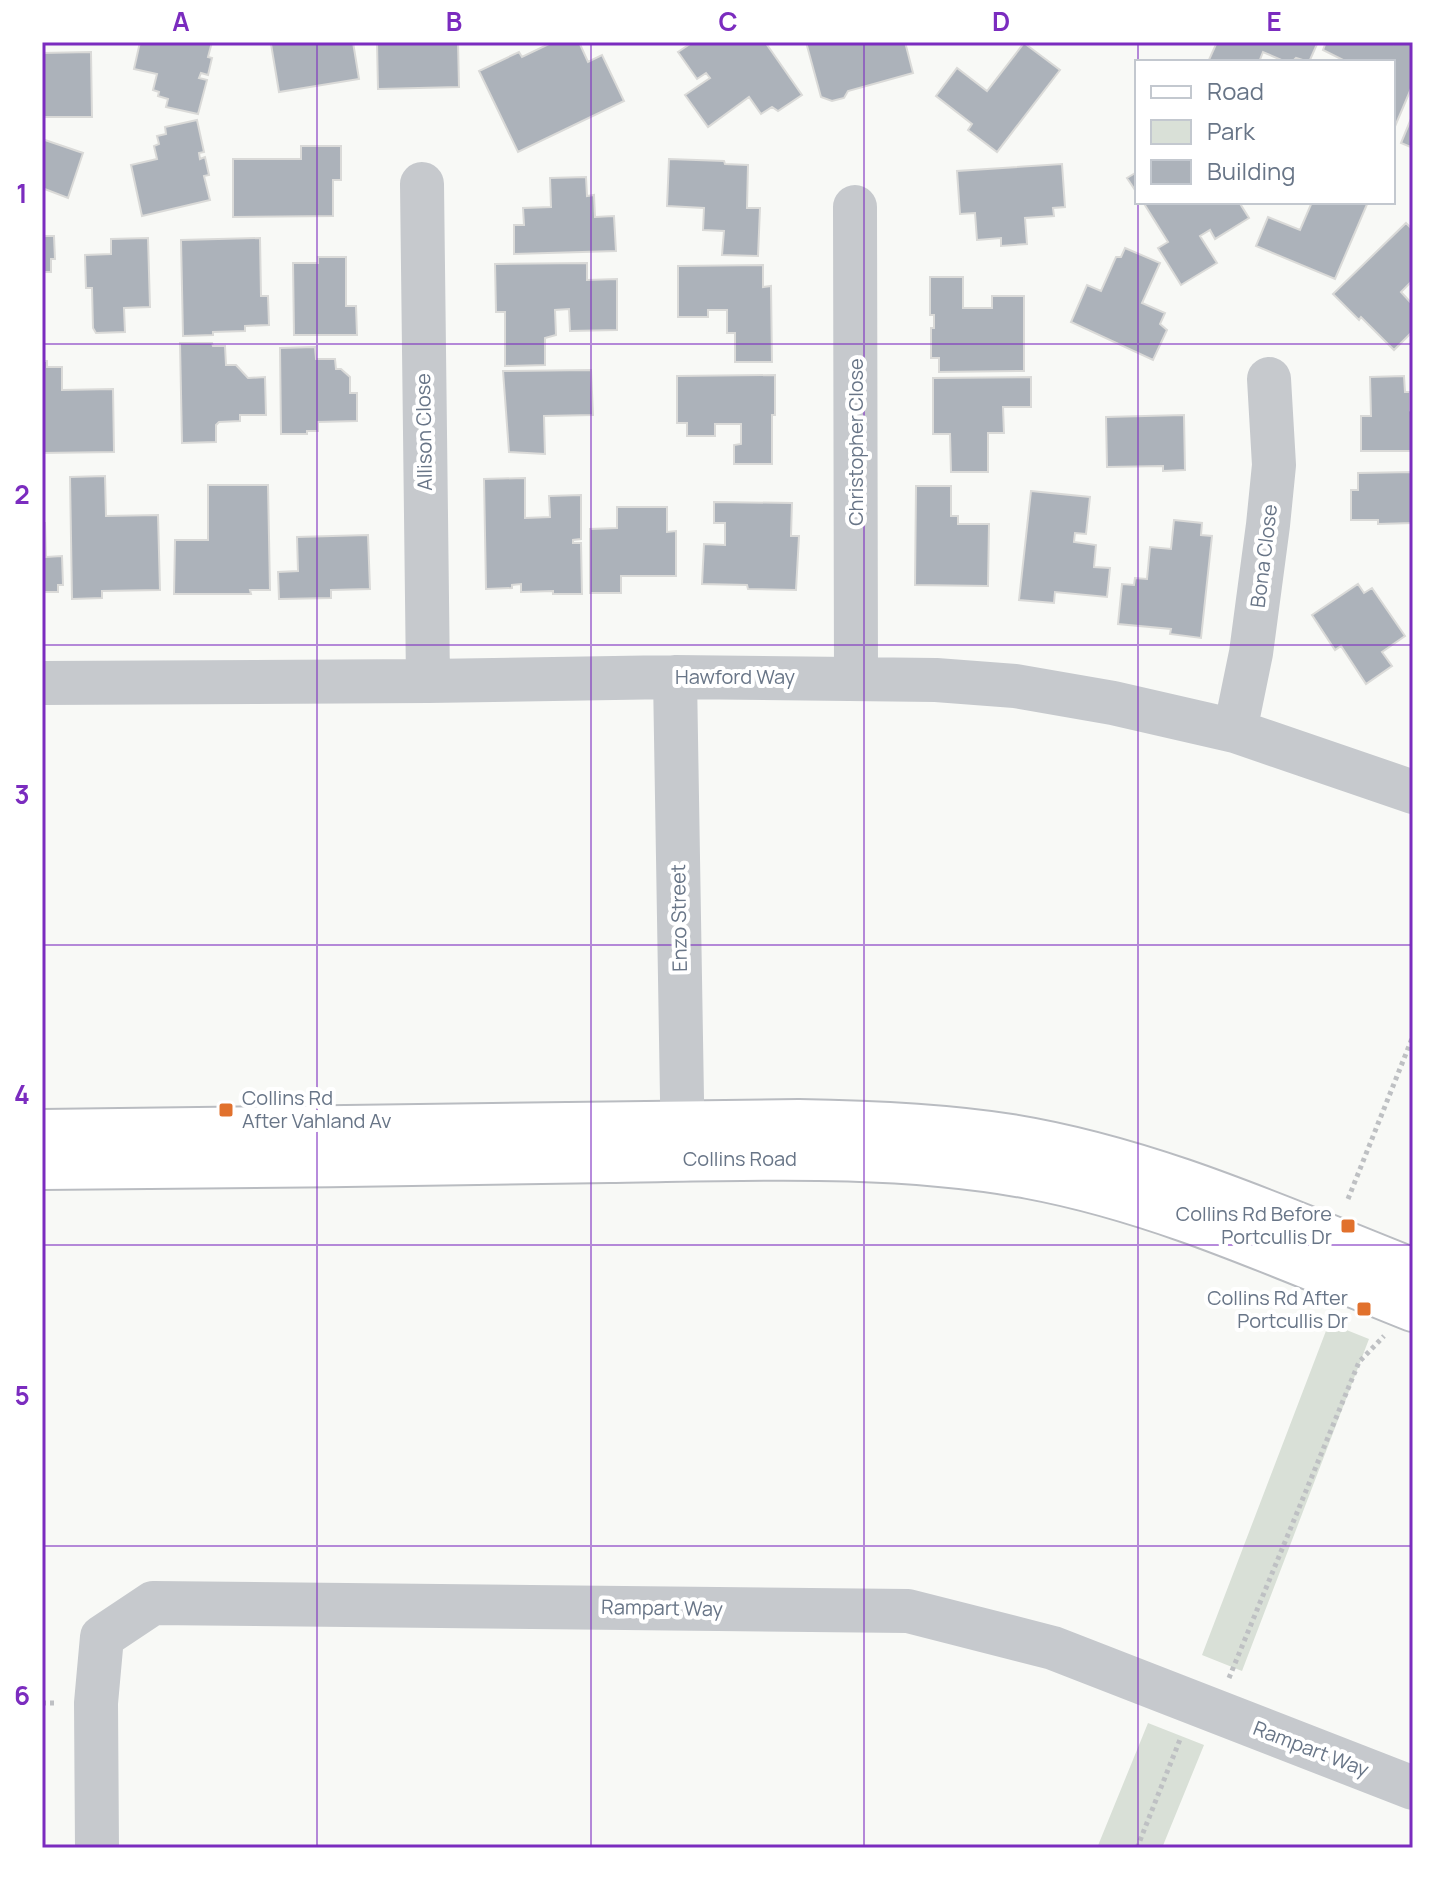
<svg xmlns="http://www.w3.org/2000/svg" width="1455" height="1890" font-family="Manrope,sans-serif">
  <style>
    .green { fill: #d9e0d7 }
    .building { fill: #acb2ba; stroke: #dadad8; stroke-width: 2 }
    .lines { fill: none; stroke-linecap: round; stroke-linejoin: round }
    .major-casing { stroke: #b9bcc1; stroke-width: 48 }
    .path { stroke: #bec0c3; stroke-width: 5; stroke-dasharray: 4 4; stroke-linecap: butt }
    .minor { stroke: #c6c9cd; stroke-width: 44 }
    .major { stroke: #fff; stroke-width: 44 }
    .grid { fill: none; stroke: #7b2cbf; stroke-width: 2; stroke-opacity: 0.55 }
    .poi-dot { fill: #e1712d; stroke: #fff; stroke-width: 3 }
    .labels { text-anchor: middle; stroke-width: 8; stroke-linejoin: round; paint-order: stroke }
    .street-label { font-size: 20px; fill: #687587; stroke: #fff }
    .poi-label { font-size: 20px; fill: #687587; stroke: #fff; text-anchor: end }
    .neatline { fill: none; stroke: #7b2cbf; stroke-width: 3 }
    .grid-label { font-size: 26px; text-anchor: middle; font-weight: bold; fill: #7b2cbf }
  </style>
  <rect width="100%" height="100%" fill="#f8f9f6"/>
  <!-- green -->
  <path class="green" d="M1329,1323L1369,1339L1242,1671L1202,1655Z
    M1148,1723L1204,1745L1162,1848H1097Z"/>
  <!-- building -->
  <path class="building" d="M140,42H212L208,57L212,58L208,75L201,73L199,78L207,80L198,114L166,107L168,99L158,96L159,92L153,90L157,74L134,69Z
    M283,42H353L359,79L279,92L271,44Z
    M377,42H458L459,87L378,89Z
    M553,42H579L588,62L602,55L624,101L518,152L479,71L519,52L522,57Z
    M693,42H765L802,95L778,111L772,107L761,114L749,97L708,127L685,95L710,78L706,73L697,79L678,52Z
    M806,42H905L913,73L848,91L844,98L832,101L821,97Z
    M1217,42H1318L1309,62L1296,58L1292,62H1286L1263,52L1259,62H1208Z
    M1326,42H1388L1393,44L1395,42H1409L1413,44V84L1393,131V62H1347L1323,50Z
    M1024,43L1060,70L997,152L968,130L972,124L936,96L957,68L987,91Z
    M91,52L92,117H42V53Z
    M1413,114V148L1401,143Z
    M197,120L204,152L199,153L200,159L205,157L209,175L204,176L210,200L142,216L131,165L157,159L154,146L159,144L157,136L166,134L165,127Z
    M42,139L83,153L68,198L42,188Z
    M301,146H341V180H333V216L233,217V159H301Z
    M669,159L724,161L725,164L748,165L747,208H760L758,256L722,255L724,231L703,230L704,208L667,206Z
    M1062,164L1065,207L1053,208L1054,216L1025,218L1027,244L1001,246V238L977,240L975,213L960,214L957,171Z
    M1137,172V193L1127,178Z
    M586,177L587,196L594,195L595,217L614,216L616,251L514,254V225H524L523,208L551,207L550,178Z
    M1143,202H1239L1249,218L1215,239L1210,230L1200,236L1217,263L1181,285L1158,248L1168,242Z
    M1312,202H1368L1335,279L1256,246L1268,217L1300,230Z
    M1406,223L1413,230V282L1412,281L1401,292L1413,305V331L1394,350L1361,317L1359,320L1333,294Z
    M42,236H54L55,259H51V272H42Z
    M148,238L150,307L124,308L125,332L96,333L93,328L92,288H86L85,255L111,254V239Z
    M260,238L261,296H268L269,325L245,326V331L213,332V335L183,336L181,240Z
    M1125,248L1160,263L1142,303L1165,313L1160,324L1167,330L1153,360L1071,322L1087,285L1101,291L1116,257H1121Z
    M318,257H346V306H356L357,335H294L293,263H318Z
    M587,263V280L617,279V330L570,331L569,309L555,310L556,335L545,338V365L505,366V312H496L495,264Z
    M763,265V287L771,286L772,362H735V333H727V310H708V317H678V266Z
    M930,277H963V308H992V296H1024V371L939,372V358H931V328H934V315H930Z
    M180,343H212L213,346H225L226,365H236L248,378L265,377L266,415H240V421L219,422L216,425V442L182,443Z
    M315,347L316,359H335L336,369H341L350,377V393H357V421L318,422V431H307V434H281L280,348Z
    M42,361H47V367H62V390L113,389L114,452L42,453Z
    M591,370L593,415L544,416L545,454L509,452L503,371Z
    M775,375V415H772V464H734V445L741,444V424H715V436H687V423H677V376Z
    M1404,376L1405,392H1410V410L1413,409V451H1361V416H1371L1370,377Z
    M1031,377V407H1003L1004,433H988V472H951L950,434H933V378Z
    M1184,415L1185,470L1163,471V466L1107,467L1106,417Z
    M1413,472V523L1378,524V520H1351V490H1358V473Z
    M105,476L106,516L158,515L160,590L102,591V598L72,599L70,477Z
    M525,478V518L550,517L549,496L581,495V539L573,540V543H581L582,594H553V591L521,592V584L512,585V588L486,589L484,479Z
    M208,485H268L270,590H250L251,594H174L175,540H208Z
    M916,486H951V516H958V524H989L988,586L915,585Z
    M1031,491L1090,497L1086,534L1075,533L1074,542L1096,545L1094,567L1110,568L1107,597L1055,592L1054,603L1019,600Z
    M714,502L792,503L791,536H799L796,590L748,589L747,585L702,584L704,544L725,545V523H714Z
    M617,507H667V532L676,531V576H621V593H590V529L617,528Z
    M1174,520L1202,523L1201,535L1212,536L1201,638L1170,634L1171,629L1118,624L1122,584L1134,585L1135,578L1147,579L1150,547L1171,549Z
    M42,523H45L46,557L62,556L63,585H58V592H42Z
    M368,535L370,589L331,590V598L279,599L278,572L298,571L297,537Z
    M1358,584L1364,593L1372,588L1405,636L1382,652L1392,666L1366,684L1341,646L1335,650L1312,615Z"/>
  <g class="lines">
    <!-- major casing -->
    <g class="major-casing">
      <path id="major" d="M42,1132L799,1122C870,1123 941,1126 1011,1137C1152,1160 1281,1219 1413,1271
        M42,1167C231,1166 421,1163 610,1160C749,1158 892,1151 1029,1176C1163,1201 1287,1259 1413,1309"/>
    </g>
    <!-- path -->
    <path class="path" d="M1348,1199L1413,1036
      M1229,1678L1359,1362L1384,1336
      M42,1703H57
      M1137,1848L1181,1737"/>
    <!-- minor -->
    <path class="minor" d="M422,184L428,681
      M855,207L856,677
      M675,677L683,1159
      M42,683L428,681L675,677L936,680L1015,686L1113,703L1235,731L1413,792
      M1235,731L1251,653L1268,525L1274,465L1269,379
      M97,1848L96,1703L102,1637L153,1603L908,1611L1053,1648L1413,1788"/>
    <!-- major -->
    <use href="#major" class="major"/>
  </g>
  <!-- grid -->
  <path class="grid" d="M317,42V1848M591,42V1848M864,42V1848M1138,42V62M1138,202V1848M42,344H1413M42,645H1413M42,945H1413M42,1245H1413M42,1546H1413"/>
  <!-- markers -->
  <g class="poi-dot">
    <rect x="218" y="1102" width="16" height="16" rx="4"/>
    <rect x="1340" y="1218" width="16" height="16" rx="4"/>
    <rect x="1356" y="1301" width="16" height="16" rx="4"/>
  </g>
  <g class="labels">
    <!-- street labels -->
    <g class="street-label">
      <text transform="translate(424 432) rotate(-91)" y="7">Allison Close</text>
      <text transform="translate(856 442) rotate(-90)" y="7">Christopher Close</text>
      <text transform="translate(1264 556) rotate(-83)" y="7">Bona Close</text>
      <text x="735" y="684">Hawford Way</text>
      <text transform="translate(679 918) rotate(-91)" y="7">Enzo Street</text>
      <text x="740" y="1166">Collins Road</text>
      <text transform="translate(662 1608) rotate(1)" y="7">Rampart Way</text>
      <text transform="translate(1311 1749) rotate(21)" y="7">Rampart Way</text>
    </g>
    <!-- poi labels -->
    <g class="poi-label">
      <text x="242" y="1105" text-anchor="start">Collins Rd<tspan x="242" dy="23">After Vahland Av</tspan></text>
      <text x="1332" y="1221">Collins Rd Before<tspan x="1332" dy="23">Portcullis Dr</tspan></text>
      <text x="1348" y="1305">Collins Rd After<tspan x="1348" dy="23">Portcullis Dr</tspan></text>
    </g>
  </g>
  <!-- border -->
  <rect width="1455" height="1890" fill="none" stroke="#ffffff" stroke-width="88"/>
  <!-- legend -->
  <rect x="1135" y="60" width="260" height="144" fill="#ffffff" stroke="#c3c8cf" stroke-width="2"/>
  <rect x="1151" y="86" width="40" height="12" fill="#ffffff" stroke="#c3c8cf" stroke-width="2"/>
  <text x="1207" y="100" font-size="24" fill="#687587">Road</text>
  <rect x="1151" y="120" width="40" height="24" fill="#d9e0d7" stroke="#c3c8cf" stroke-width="2"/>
  <text x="1207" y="140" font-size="24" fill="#687587">Park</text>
  <rect x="1151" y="160" width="40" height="24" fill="#acb2ba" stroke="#c3c8cf" stroke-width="2"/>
  <text x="1207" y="180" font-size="24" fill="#687587">Building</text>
  <rect x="44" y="44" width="1367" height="1802" class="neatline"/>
  <g class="grid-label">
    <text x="181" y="31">A</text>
    <text x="454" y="31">B</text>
    <text x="728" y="31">C</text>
    <text x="1001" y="31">D</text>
    <text x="1274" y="31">E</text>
    <text x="22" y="203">1</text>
    <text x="22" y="504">2</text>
    <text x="22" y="804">3</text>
    <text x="22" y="1104">4</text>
    <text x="22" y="1405">5</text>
    <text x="22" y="1705">6</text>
  </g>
</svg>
